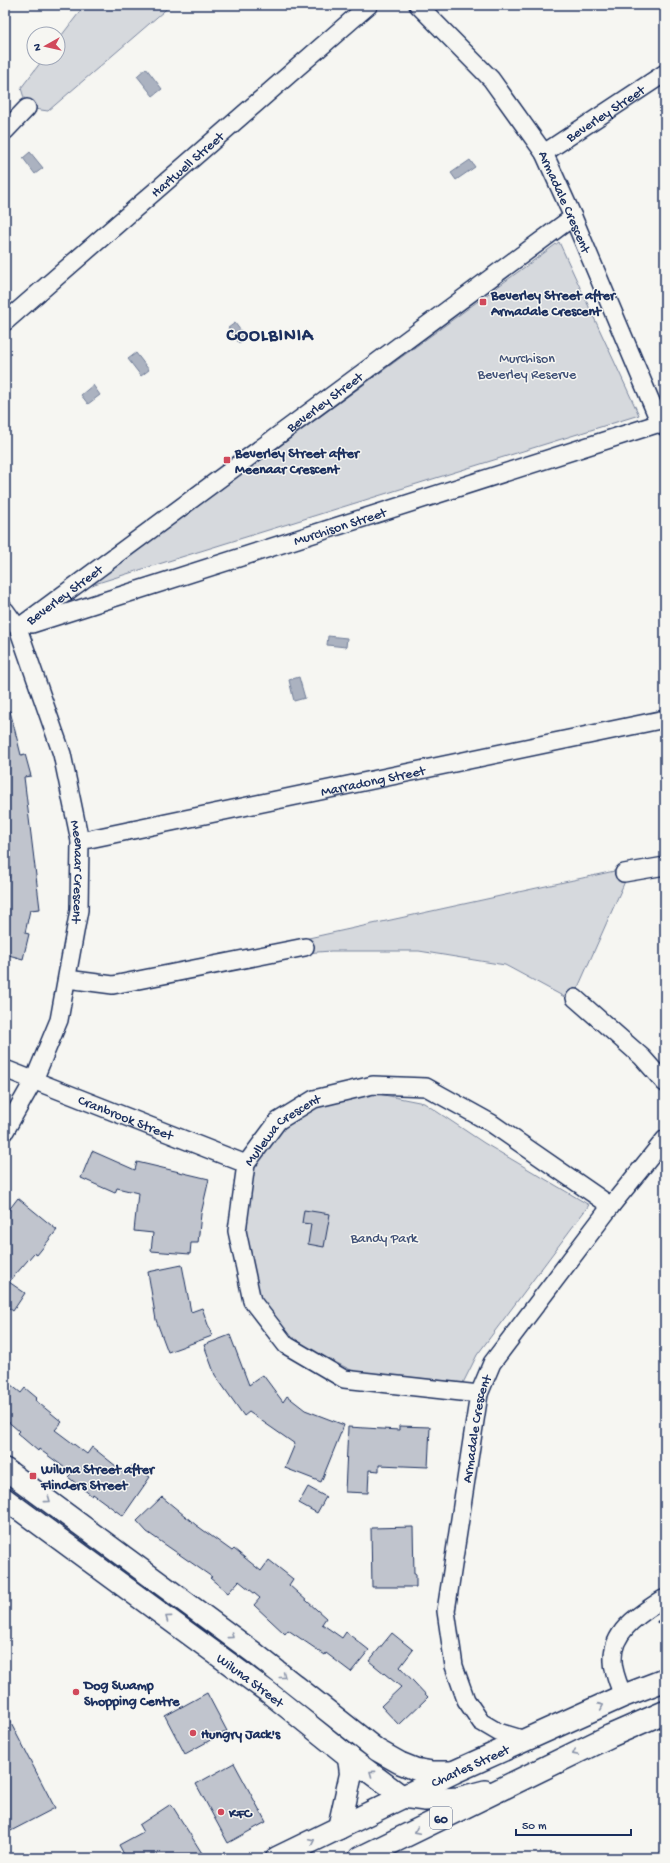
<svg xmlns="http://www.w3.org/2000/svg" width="670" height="1863" font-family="'Gochi Hand',sans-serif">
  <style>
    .green { fill: #d6d9dd; stroke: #78849e }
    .water { fill: #abb2c0; stroke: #717e99 }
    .building { fill: #c0c4cd; stroke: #1b2f5e }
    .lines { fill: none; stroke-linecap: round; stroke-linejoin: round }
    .minor-casing { stroke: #1b2f5e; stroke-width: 20 }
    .major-casing { stroke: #1b2f5e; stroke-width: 24 }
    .highway-casing { stroke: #1b2f5e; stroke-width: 25 }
    .path { stroke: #1b2f5e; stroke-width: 2.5; stroke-dasharray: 4 3; stroke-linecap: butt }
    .minor { stroke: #f6f6f2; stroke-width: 17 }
    .major { stroke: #f6f6f2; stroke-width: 21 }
    .highway { stroke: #f6f6f2; stroke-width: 22 }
    .oneway { stroke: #8892a8 }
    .poi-dot { fill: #d1495b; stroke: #f6f6f2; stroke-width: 1.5 }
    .labels { text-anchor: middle; stroke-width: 3; stroke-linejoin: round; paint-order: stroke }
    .shield { fill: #f6f6f2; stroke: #5d6b8a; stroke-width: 1 }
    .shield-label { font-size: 13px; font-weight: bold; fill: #1b2f5e }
    .street-label { font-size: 14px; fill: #1b2f5e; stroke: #f6f6f2 }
    .poi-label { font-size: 14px; font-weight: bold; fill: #1b2f5e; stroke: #f6f6f2; text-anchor: start }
    .park-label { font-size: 14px; fill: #405177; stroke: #f6f6f2 }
    .district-label { font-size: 18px; font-weight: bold; letter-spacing: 1px; fill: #1b2f5e; stroke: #f6f6f2 }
  </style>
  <rect width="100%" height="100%" fill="#f6f6f2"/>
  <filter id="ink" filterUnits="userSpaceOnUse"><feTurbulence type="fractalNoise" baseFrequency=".025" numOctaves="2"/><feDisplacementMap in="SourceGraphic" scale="8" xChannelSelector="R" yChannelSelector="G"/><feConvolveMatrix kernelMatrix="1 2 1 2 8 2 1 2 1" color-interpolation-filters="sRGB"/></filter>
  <g filter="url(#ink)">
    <!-- green -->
    <path class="green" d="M85,5H171L48,111L27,108L21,88L44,58H58V40Z
      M559,242L639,415L88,586Z
      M619,870L626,879L572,1001L505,965L419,951H331L291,954L295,941Z
      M374,1093L424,1103L484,1143L589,1205L477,1355L463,1383L353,1371L293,1341L260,1303L246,1238L252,1171L279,1129L315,1107Z"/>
    <!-- water -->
    <path class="water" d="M146,68L162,89L153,96L137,76Z
      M30,152L43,168L35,174L23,158Z
      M470,160L475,167L456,180L451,173Z
      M235,323L246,338L239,343L228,328Z
      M136,353L149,370L141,376L128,359Z
      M93,385L100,395L88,404L81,395Z
      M328,636L347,638L346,647L327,645Z
      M299,677L305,698L294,701L289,680Z"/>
    <!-- building -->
    <path class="building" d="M5,711H10L21,755L25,754L31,776L24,777L40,909L30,910L25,933L29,934L23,959L5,954V879L9,878L5,849Z
      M92,1151L135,1170L137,1162L209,1179L201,1214L198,1243H191L190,1254L151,1251L153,1233L134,1231L138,1193L117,1188L115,1193L81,1178Z
      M18,1198L57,1230L37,1255L34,1253L9,1282L25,1293L13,1311L5,1305V1215Z
      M304,1210L330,1214L324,1247L308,1244L311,1224L302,1223Z
      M182,1265L191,1312L202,1308L212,1336L168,1352L156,1320L148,1272Z
      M230,1335L249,1385L263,1375L283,1402L287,1396L305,1410L344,1425L321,1482L285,1468L295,1444L249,1412L244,1416L215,1375L204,1345Z
      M5,1380L21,1393L25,1388L37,1398L35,1400L62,1422L55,1430L87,1454L92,1447L126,1474L133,1465L150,1477L123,1516L93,1494L92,1496L68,1477L72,1473L39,1449L38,1451L17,1433L19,1431L5,1419Z
      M399,1426L430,1427L428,1467L379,1465V1471L369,1470L368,1493L345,1492L348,1427L399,1430Z
      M308,1487L326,1497L317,1513L299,1503Z
      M162,1497L196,1525L232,1551L234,1549L261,1571L269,1560L293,1579L289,1585L326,1618L322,1624L342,1638L346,1632L369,1650L351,1672L326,1653L325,1655L288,1630L285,1634L254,1605L260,1598L239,1581L228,1593L210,1578L212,1577L147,1532L137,1521Z
      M413,1527L414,1574H416V1587H372L371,1528Z
      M392,1633L413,1650L400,1667L428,1697L399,1725L381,1706L401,1687L369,1661Z
      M207,1693L227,1731L185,1754L165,1716Z
      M5,1712L55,1808L5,1834Z
      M234,1763L266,1822L228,1843L196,1784Z
      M171,1804L205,1858H126L119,1845L143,1832L139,1825Z"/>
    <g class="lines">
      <!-- minor casing -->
      <g class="minor-casing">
        <g id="minor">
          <path id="s1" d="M418,5L491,79L544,153L573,217L660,423L665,427"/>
          <path d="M5,131L27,108"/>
          <path id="s2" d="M544,153L665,73"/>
          <path id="s3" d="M5,322L369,5"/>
          <path id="s4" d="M5,610L18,628L62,754L80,841L79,910L59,1020L34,1080L5,1131"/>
          <path id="s5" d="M32,624L660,423"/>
          <path id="s6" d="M18,628L573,217"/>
          <path id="s7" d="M80,841L665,719"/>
          <path d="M624,873L665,866"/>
          <path d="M67,979L113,985L305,947"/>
          <path d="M575,998L642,1057L665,1083"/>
          <path id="s8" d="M5,1069L246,1164"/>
          <path id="s9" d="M479,1394L344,1379L286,1345L252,1301L237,1231L246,1164L278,1121L314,1099L373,1085L426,1087L491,1123L611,1206"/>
          <path d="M623,1696C619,1685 613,1672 613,1661C611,1630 642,1613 663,1599"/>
          <path id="s10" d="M525,1740L498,1732L481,1722L466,1700L454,1666L446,1611L479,1394L492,1363L611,1206L665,1139"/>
        </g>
      </g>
      <!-- major casing -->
      <g class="major-casing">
        <g id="major">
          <path d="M5,1469L253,1652L377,1750L400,1763L415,1769L432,1772H454"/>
          <path id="s11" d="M5,1499L268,1692L349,1757L403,1797L425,1800L458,1798L485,1791"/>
        </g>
      </g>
      <!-- highway casing -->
      <g class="highway-casing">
        <g id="highway">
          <path d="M339,1828L351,1774L349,1757"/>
          <path id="s12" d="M277,1858L454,1772L623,1696L665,1680"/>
          <path d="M360,1858L610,1736L665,1712"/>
        </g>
      </g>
      <!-- path -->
      <path class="path" d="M657,1621L663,1626"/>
      <!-- minor -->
      <use href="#minor" class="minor"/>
      <!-- major -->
      <use href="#major" class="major"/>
      <!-- highway -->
      <use href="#highway" class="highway"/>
    </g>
    <!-- one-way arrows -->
    <defs><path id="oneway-chevron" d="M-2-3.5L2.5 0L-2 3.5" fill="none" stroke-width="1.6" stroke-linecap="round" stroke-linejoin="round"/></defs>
    <g class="oneway">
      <use href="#oneway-chevron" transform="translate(48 1500) rotate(36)"/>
      <use href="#oneway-chevron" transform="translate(168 1618) rotate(-144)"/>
      <use href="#oneway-chevron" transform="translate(231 1636) rotate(37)"/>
      <use href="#oneway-chevron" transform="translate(283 1676) rotate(38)"/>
      <use href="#oneway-chevron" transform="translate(601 1706) rotate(-24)"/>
      <use href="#oneway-chevron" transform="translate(575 1753) rotate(154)"/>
      <use href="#oneway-chevron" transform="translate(372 1773) rotate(-144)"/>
      <use href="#oneway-chevron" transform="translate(417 1831) rotate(154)"/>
      <use href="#oneway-chevron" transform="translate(312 1841) rotate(-26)"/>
    </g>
  </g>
  <!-- markers -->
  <g class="poi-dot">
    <rect x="479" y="298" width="8" height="8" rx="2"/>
    <rect x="223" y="456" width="8" height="8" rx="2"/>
    <rect x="29" y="1472" width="8" height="8" rx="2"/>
    <circle cx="76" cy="1692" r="4"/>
    <circle cx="193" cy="1733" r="4"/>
    <circle cx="221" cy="1812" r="4"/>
  </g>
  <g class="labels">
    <!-- shield labels -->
    <rect class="shield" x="430" y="1807" width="22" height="22" rx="3"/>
    <g class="shield-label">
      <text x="441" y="1823">60</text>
    </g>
    <!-- street labels -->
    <g class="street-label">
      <text dy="5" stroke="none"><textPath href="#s2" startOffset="73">Beverley Street</textPath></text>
      <text dy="5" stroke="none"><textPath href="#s3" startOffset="241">Hartwell Street</textPath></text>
      <text dy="5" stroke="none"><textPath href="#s1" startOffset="248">Armadale Crescent</textPath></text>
      <text dy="5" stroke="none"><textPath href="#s6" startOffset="381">Beverley Street</textPath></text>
      <text dy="5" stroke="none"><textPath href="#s5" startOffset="323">Murchison Street</textPath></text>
      <text dy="5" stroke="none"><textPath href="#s6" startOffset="57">Beverley Street</textPath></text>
      <text dy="5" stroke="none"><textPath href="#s7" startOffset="299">Marradong Street</textPath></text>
      <text dy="5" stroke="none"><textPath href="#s4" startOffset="275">Meenaar Crescent</textPath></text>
      <text dy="5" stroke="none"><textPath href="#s8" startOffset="130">Cranbrook Street</textPath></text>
      <text dy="5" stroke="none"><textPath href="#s9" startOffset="449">Mullewa Crescent</textPath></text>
      <text dy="5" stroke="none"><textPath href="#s10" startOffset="351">Armadale Crescent</textPath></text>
      <text dy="5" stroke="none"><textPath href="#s11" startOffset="305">Wiluna Street</textPath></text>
      <text dy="5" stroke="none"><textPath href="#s12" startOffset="214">Charles Street</textPath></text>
    </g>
    <!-- poi labels -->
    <g class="poi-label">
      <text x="491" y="299">Beverley Street after<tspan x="491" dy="16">Armadale Crescent</tspan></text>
      <text x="235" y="457">Beverley Street after<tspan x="235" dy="16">Meenaar Crescent</tspan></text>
      <text x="41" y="1473">Wiluna Street after<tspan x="41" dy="16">Flinders Street</tspan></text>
      <text x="84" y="1689">Dog Swamp<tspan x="84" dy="16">Shopping Centre</tspan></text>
      <text x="201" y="1738">Hungry Jack's</text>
      <text x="229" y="1817">KFC</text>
    </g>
    <!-- park labels -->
    <g class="park-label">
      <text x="527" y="362">Murchison<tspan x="527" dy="16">Beverley Reserve</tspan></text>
      <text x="384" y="1242">Bandy Park</text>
    </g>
    <!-- district labels -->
    <g class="district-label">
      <text x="270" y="340">COOLBINIA</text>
    </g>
  </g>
  <!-- margin -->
  <rect width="670" height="1863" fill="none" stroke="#f6f6f2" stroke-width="20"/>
  <rect x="10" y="10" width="650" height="1843" fill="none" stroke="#1b2f5e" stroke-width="1.5" filter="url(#ink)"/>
  <!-- north arrow -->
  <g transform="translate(46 46) rotate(262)"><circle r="19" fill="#f6f6f2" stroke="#9ea6b7"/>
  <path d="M0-3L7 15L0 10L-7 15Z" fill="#d1495b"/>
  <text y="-6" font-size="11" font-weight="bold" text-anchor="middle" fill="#1b2f5e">N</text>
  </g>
  <!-- scale -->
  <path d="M516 1829v6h115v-6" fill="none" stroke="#1b2f5e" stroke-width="2"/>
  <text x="522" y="1829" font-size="12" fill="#1b2f5e" stroke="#f6f6f2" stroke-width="3" paint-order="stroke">50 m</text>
</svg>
